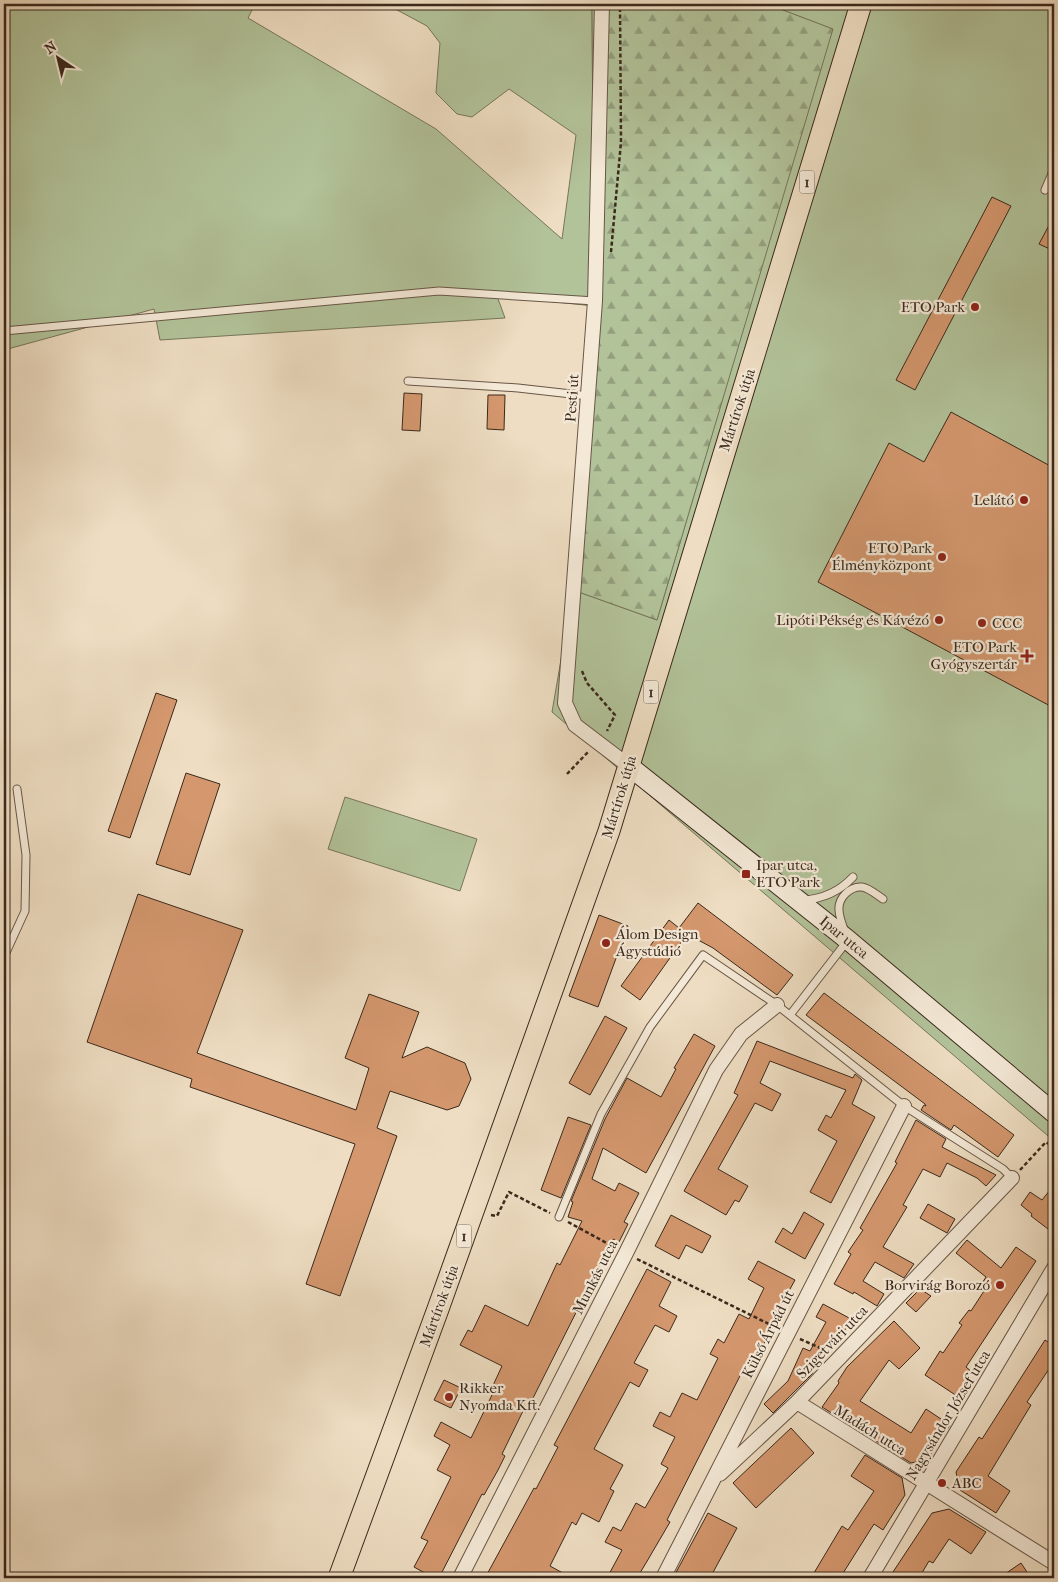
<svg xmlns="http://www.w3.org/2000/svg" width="1058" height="1582" font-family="'IM FELL French Canon',serif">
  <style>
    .green { fill: #b2c299; stroke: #76765a }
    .forest { fill: url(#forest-firs); stroke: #76765a }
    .building { fill: #d4976e; stroke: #3b291c }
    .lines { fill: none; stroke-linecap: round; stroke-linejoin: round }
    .lane-casing { stroke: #685646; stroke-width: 9 }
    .street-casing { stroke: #685646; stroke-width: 16 }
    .secondary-casing { stroke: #3b291c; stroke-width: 21 }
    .primary-casing { stroke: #3b291c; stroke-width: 23 }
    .path { stroke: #3b291c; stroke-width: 2.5; stroke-dasharray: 4 2.5; stroke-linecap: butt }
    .lane { stroke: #f4e9d7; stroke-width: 7 }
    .street { stroke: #f4e9d7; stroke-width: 14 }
    .secondary { stroke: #f4e9d7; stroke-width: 19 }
    .primary { stroke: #eeddc2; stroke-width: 21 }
    .poi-dot { fill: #8f2418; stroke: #f4e9d7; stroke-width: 2 }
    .labels { text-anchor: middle; stroke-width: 4.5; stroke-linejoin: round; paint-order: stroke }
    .shield { fill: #f4e9d7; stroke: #726354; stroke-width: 1 }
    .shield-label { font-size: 14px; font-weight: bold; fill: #3b291c }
    .poi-label { font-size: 15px; fill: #3b291c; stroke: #f4e9d7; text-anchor: end }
    .street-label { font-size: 15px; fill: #3b291c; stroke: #f4e9d7 }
  </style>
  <defs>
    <pattern id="forest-firs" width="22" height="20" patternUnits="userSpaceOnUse" patternTransform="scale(1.25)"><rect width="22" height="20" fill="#b2c299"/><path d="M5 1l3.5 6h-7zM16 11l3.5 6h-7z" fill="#929e7c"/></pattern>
  </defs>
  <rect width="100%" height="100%" fill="#eeddc2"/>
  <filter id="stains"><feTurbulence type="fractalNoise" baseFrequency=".004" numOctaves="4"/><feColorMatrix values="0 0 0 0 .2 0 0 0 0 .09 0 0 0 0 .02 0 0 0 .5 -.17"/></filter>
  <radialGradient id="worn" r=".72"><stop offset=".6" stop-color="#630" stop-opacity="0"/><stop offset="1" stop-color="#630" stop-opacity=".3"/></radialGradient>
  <!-- green -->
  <path class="green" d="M4,4H255L248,18L436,129L562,239L576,135L509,89L472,117L457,114L436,93L440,43L427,26L386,4H592L594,306L497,296L505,318L160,340L154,309L4,350Z
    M767,4H1054V1141L552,712L573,590L657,620L832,29Z
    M345,797L477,839L460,891L328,849Z"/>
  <!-- forest -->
  <path class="forest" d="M592,4H767L833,29L657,620L573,590L594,306Z"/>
  <!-- building -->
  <path class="building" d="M992,197L1011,206L915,390L896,380Z
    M1054,216V251L1039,244Z
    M404,393L422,394L420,431L402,430Z
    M488,395H505L504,430L487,429Z
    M951,412L1054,468V708L818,582L889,443L924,462Z
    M156,693L177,700L130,838L108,831Z
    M186,773L220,784L190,875L156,864Z
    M138,894L243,930L197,1053L356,1110L369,1068L345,1058L369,994L419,1012L402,1058L427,1047L465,1063L471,1079L459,1106L447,1110L390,1091L377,1128L397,1136L340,1296L306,1284L355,1144L190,1087L192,1079L87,1042Z
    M698,903L793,975L777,995L713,948L687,934L640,1000L621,986L669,920L679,928Z
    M599,915L628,926L598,1007L569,996Z
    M824,993L1014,1135L998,1157L954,1125L951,1130L921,1110L924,1105L926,1106L925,1104L806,1015Z
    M605,1016L627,1028L590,1095L569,1083Z
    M694,1034L715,1046L646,1173L603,1148L592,1179L615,1191L619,1183L639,1193L624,1222L628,1224L619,1242L613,1239L526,1412L523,1411L502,1454L505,1456L498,1470L484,1495L482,1494L439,1578H434L414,1567L428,1541L421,1538L451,1477L437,1470L450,1445L434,1436L441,1422L471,1438L492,1395L489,1394L502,1366L460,1345L468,1330L472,1332L485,1305L528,1326L557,1263L560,1265L582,1221L568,1217L573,1202L571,1201L605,1119L627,1078L661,1097L676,1069L674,1068Z
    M757,1041L853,1078L855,1074L862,1080L852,1104L875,1117L831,1203L810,1192L837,1141L818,1130L826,1115L831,1118L846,1090L770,1061L760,1083L781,1094L772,1111L755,1103L718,1169L748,1186L739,1202L735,1200L726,1215L684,1191L738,1095L734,1093Z
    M568,1117L591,1125L561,1198L541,1190Z
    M916,1120L946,1139L942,1147L996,1175L986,1186L977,1178L947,1163L940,1177L923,1169L903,1205L907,1207L883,1247L914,1264L904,1278L875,1262L863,1281L884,1294L877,1306L854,1292L853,1294L834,1284L851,1254L848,1252L863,1230L860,1228L897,1163L895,1162Z
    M1054,1185V1220L1048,1229L1031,1216L1032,1214L1021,1205L1030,1192L1042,1200Z
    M928,1204L955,1219L947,1233L920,1218Z
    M804,1212L824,1224L805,1259L775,1242L783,1228L792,1234Z
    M671,1215L711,1236L702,1253L686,1245L679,1259L655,1246Z
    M967,1240L1001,1268L1016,1247L1036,1261L966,1367L972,1372L957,1396L925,1375L940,1351L943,1353L962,1325L959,1323L969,1310L971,1311L984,1291L979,1288L986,1277L956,1253Z
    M758,1261L795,1280L768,1329L771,1331L761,1349L759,1348L746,1372L743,1370L667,1520L670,1522L646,1563L637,1578H607L622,1550L605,1542L613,1527L621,1531L636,1503L645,1508L668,1468L661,1464L675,1437L653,1426L660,1412L670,1417L682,1393L697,1400L718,1358L710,1354L718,1339L724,1343L739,1314L749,1319L764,1288L748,1279Z
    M647,1269L671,1282L659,1306L677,1316L669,1332L655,1325L634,1363L648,1370L639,1387L630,1382L594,1449L623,1465L610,1489L614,1491L599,1522L582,1513L576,1525L572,1522L550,1566L572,1578H485L534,1488L536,1489L558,1447L554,1445Z
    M920,1289L931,1296L916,1312L906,1303Z
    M823,1304L851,1319L836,1346L827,1341L812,1374L773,1413L764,1404L788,1381L803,1348L810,1351L826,1322L816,1317Z
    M894,1321L920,1348L899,1369L889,1360L860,1401L911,1433L926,1409L950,1425L927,1460L911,1463L822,1407L839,1383L838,1381L847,1367Z
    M1045,1340L1054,1346V1372L1049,1369L1027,1402L1031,1405L988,1476L1010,1491L996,1513L960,1490L956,1472L979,1437L982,1439Z
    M444,1380L461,1388L451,1408L434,1400Z
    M791,1428L814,1453L756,1508L733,1483Z
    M865,1455L902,1478L905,1495L883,1530L874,1524L840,1578H811L842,1526L848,1530L874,1491L851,1476Z
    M949,1509L986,1532L971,1554L949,1539L933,1563L929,1561L919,1578H889L932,1513Z
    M708,1513L737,1528L710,1578H673Z
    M1021,1563L1031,1578H999Z"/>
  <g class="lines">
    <!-- lane casing -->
    <g class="lane-casing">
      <path id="lane" d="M1045,190L1054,169
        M4,331L439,291L595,301
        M408,381L518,388L589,396
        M803,900C823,899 839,892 853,877
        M4,957L25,911L26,855L17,789
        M790,1015L848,940C845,931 839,919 839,910C838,898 850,886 862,887C869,888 877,895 883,899
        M559,1217L601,1114L650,1027L703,955L777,1005L904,1106L1003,1169L1012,1178"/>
    </g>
    <!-- street casing -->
    <g class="street-casing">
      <path id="street" d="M602,4L595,301L565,703L575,725L629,766
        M797,1402L1054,1563
        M720,1474L797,1402L1012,1178
        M460,1578L626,1253L716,1070L741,1034L777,1005
        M663,1578L904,1106
        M870,1578L1054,1268
        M1053,1578L1054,1577"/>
    </g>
    <!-- secondary casing -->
    <g class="secondary-casing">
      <path id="secondary" d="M629,766L848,940L1054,1113"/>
    </g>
    <!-- primary casing -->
    <g class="primary-casing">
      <path id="primary" d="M339,1578L438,1309L609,831L861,4"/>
    </g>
    <!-- path -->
    <path class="path" d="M611,252L621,142L620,4
      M582,671L587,683L615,715L607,731
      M567,774L588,752
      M1020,1170L1046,1142L1054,1148
      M491,1215L497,1216L509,1192L550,1213
      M568,1222L614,1247
      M637,1259L775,1327
      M800,1339L827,1351"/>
    <!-- lane -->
    <use href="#lane" class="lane"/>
    <!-- street -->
    <use href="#street" class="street"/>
    <!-- secondary -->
    <use href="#secondary" class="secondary"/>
    <!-- primary -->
    <use href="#primary" class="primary"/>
  </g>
  <!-- markers -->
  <g class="poi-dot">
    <circle cx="975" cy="307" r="5"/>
    <circle cx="1024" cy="500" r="5"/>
    <circle cx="942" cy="557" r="5"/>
    <circle cx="939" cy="620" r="5"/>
    <circle cx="982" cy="623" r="5"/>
    <path d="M1024.5 648.5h5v5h5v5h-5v5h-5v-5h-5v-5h5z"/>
    <rect x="741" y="869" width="10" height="10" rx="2.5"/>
    <circle cx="606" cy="943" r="5"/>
    <circle cx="1000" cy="1285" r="5"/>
    <circle cx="449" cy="1397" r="5"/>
    <circle cx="942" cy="1483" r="5"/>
  </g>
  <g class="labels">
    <!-- shield labels -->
    <g class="shield">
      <rect x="799.5" y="170.5" width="15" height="23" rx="4"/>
      <rect x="643.5" y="680.5" width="15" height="23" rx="4"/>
      <rect x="456.5" y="1224.5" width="15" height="23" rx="4"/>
    </g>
    <g class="shield-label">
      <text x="807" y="187">1</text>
      <text x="651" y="697">1</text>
      <text x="464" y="1241">1</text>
    </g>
    <!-- poi labels -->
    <g class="poi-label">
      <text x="965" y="312">ETO Park</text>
      <text x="1014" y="505">Lelátó</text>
      <text x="932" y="553">ETO Park<tspan x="932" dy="17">Élményközpont</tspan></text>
      <text x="929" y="625">Lipóti Pékség és Kávézó</text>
      <text x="992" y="628" text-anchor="start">CCC</text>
      <text x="1017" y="652">ETO Park<tspan x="1017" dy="17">Gyógyszertár</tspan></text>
      <text x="756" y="870" text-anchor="start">Ipar utca,<tspan x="756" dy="17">ETO Park</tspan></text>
      <text x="616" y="939" text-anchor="start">Álom Design<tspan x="616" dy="17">Ágystúdió</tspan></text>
      <text x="990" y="1290">Borvirág Borozó</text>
      <text x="459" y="1393" text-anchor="start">Rikker<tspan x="459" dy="17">Nyomda Kft.</tspan></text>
      <text x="952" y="1488" text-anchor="start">ABC</text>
    </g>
    <!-- street labels -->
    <g class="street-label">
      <text transform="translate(572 398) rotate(-86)" y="5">Pesti út</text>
      <text transform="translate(737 410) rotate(-72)" y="5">Mártírok útja</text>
      <text transform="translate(619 797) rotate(-73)" y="5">Mártírok útja</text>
      <text transform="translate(844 937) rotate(39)" y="5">Ipar utca</text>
      <text transform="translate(595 1277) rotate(-63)" y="5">Munkás utca</text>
      <text transform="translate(439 1306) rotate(-70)" y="5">Mártírok útja</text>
      <text transform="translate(768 1334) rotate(-63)" y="5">Külső Árpád út</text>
      <text transform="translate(832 1342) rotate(-46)" y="5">Szigetvári utca</text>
      <text transform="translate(948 1415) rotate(-59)" y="5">Nagysándor József utca</text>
      <text transform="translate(870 1430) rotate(32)" y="5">Madách utca</text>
    </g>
  </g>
  <!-- margin -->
  <rect width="1058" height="1582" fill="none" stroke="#eeddc2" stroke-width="20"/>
  <rect x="5" y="5" width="1048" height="1572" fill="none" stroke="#3b291c" stroke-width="2.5"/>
  <rect x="10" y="10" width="1038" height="1562" fill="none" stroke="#3b291c"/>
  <!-- north arrow -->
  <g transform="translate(58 58) rotate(325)" stroke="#f4e9d7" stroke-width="4" paint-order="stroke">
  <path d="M0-4L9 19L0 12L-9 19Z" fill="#3b291c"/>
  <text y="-8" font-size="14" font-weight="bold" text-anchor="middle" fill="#3b291c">N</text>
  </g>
  <rect width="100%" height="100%" filter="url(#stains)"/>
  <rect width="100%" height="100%" fill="url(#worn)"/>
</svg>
